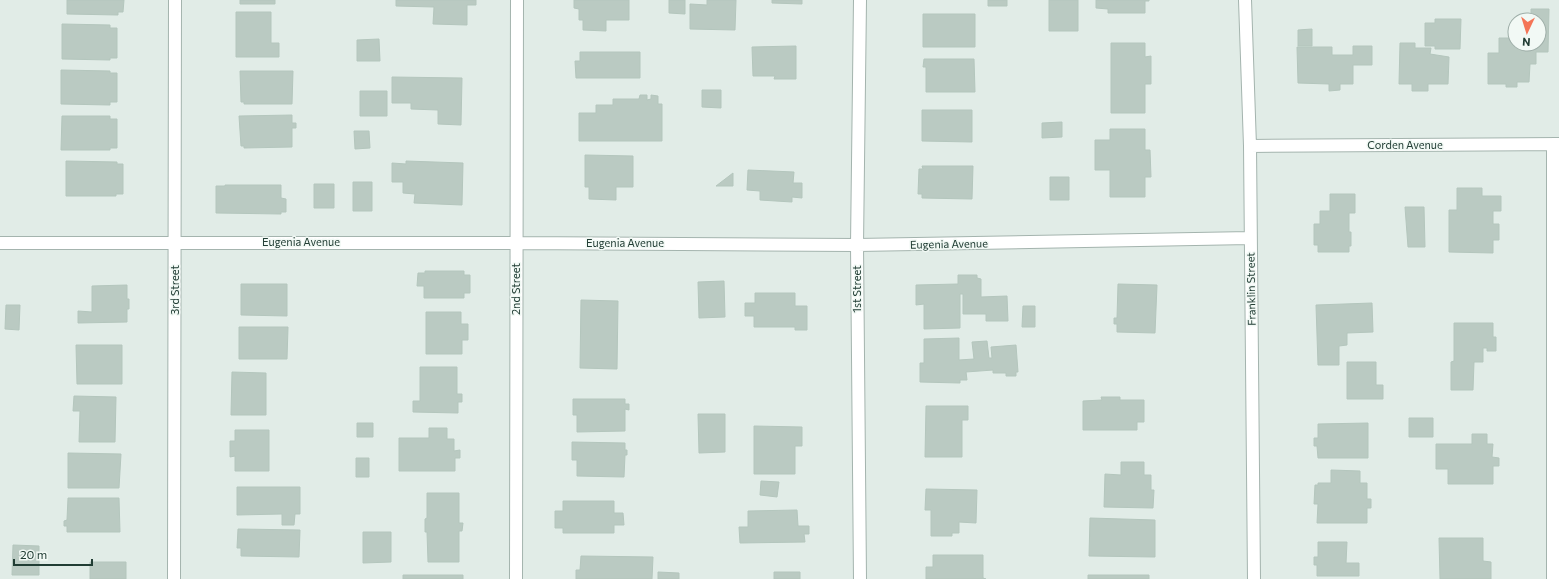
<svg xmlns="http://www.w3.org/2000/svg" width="1559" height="579" font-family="Commissioner,sans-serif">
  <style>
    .building { fill: #bacac2; stroke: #b4c6bd }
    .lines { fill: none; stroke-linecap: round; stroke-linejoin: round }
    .minor-casing { stroke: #a4b4ae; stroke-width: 14 }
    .minor { stroke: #fff; stroke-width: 12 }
    .labels { text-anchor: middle; stroke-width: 3; stroke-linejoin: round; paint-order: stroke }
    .street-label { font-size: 11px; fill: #213d34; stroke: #f2f9f5 }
  </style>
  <rect width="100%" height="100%" fill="#e1ece7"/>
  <!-- building -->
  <path class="building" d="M67,0H124L123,12H118V15L67,14Z
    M240,0H275V4H240Z
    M396,0H476V5H467V25L433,24L434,7L396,6Z
    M574,0H629V20H606V31L583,30V20H579V9L574,8Z
    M669,0H685V14L669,13Z
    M707,0H736L735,30L690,29V4L707,5Z
    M772,0H802V4L772,3Z
    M988,0H1007V6H988Z
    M1049,0H1078V31H1049Z
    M1096,0H1149V1H1145V13H1108V9L1096,8Z
    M1531,9H1549L1548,52H1536V64H1530L1529,82H1517V87H1506V84H1488V53H1499V38H1515V44H1539V20H1531Z
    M236,12H271V43H279V57H236Z
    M923,14H975V47H923Z
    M1435,19H1461L1460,49H1435V46H1425V23H1435Z
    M62,24L110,25V28H117V58H110V60L62,59Z
    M1312,29V46H1298V30Z
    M379,39L380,61H357V40Z
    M1111,43H1145V57L1151,56V84H1145V113H1111Z
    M1400,43H1415V48H1431L1430,54L1449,57L1448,84H1428V91H1412V84H1399Z
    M796,46V79H774L775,76H753L752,47Z
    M1353,46H1372V65H1353V84H1340V90L1329,91V84L1298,83L1297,47H1332V55H1353Z
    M580,52H640V78H576L575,61H580Z
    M924,59H974L975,92H926V67H923Z
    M61,70L110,71V73H117V102H110V105L61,104Z
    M240,71H293L292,104H244V102H241Z
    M392,77L462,78L461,125L438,124V110L411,109V103H392Z
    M702,90H721V108L702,107Z
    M360,91H387V116H360Z
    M640,95H647V100L651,99V95L658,96V104H662V141H579V113H596V105H613V99H639Z
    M922,110H972V142L922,141Z
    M292,115V123H296V128H292V147L244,148V146H241L239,116Z
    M62,116H110V119H117V148H110V150H61Z
    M1062,122V137L1042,138V123Z
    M1110,129H1145V150H1150L1151,177H1145V197H1110V170H1095V140H1110Z
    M354,131H369L370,148L355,149Z
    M585,155L633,156V187H616V200L589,199V187H585Z
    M66,161L117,162V164H123V194H116V196H66Z
    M406,161L463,163L462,205L414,203L415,194L403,193V182H392V163L406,164Z
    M922,166H973L972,199L922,198V194H918L919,169H923Z
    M748,170L794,172L793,183H802V198L792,197V202L760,200V191L747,190Z
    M733,173V186H716Z
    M1050,177H1069V200H1050Z
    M353,182H372V211H353Z
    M314,184H334V208H314Z
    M225,185H281V198L286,199V212H281V214L216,213V186H225Z
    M1457,188H1482V196H1501V211H1493V224H1499V240H1493V253L1449,252V210H1457Z
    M1330,194H1355V213H1349V232H1351V246H1349V252H1318V245H1314V224H1320V211H1330Z
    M1405,207H1424L1425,247H1408Z
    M425,271H464V275H470V293H464V298H424V286H417L418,273H425Z
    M958,275H977V278L981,279V297L1007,296L1008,321H986V314H963V294H960V328L924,329V304L916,305V285L958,284Z
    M724,281L725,317L699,318L698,282Z
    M241,284H287V316L241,315Z
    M1118,284L1157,285L1155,333L1117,332V324H1114V318H1117Z
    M127,285V299H129V309H127V322L78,323V311L92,312V286Z
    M755,293H795V306H807V330H795V327H754V316H745V303H755Z
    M581,300L618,301L617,369L580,368Z
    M1372,303L1373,332L1347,333V345L1339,346V365H1318L1316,305Z
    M6,305H20L19,330L5,329Z
    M1023,306H1035V327H1022Z
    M426,312H461V324H468V340H462V354H426Z
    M1454,323H1493V337H1496V351H1487V348H1483V362H1474L1473,390H1451V362L1454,361Z
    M239,327H288L287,359H239Z
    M959,338V360L974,359L972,342L987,341L989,358H992L991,347L1016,345L1018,372H1016V376H1006V373H993V370L966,372L967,380H960V383L920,382V363H924V339Z
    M76,345H122V384H77Z
    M1347,362H1376V385H1383V399H1347Z
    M420,367H457V394H462V402H458V413L413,412V401H420Z
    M232,372L266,373V415H231Z
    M74,396L116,397L115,442H79L80,411H73Z
    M1101,397H1120V400H1144V422H1137V430H1083V401L1102,400Z
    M573,399H625V404H629V410L625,409V431L577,432V415H573Z
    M926,406H968V420H962V457H925Z
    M698,414H725V452L699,453Z
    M1409,418H1433V437H1409Z
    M357,423H373V437H357Z
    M1368,423V458H1318L1317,446H1314V438H1318V424Z
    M754,426L802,427V446H795V474H754Z
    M429,428H447V439H454V451L460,450V458H455V471H399V438H429Z
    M235,430H269V471H235V456L230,457V441H235Z
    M1472,434H1487V444H1493L1492,457L1499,458V466H1493V484H1448V469H1436V444H1472Z
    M572,442L625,443V450H627V455H625L624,477L577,476V460H572Z
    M68,453L121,454L119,488H68Z
    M356,458H369V477H356Z
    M1121,462H1144V475H1151V490H1154L1153,508L1104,507L1105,474L1121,475Z
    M1331,470L1360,471V483H1367V499H1371V508H1367V523H1317L1318,504H1314L1315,485H1318V483H1331Z
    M761,481L779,482L777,497L760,495Z
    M237,487H300V514H295L294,525H282V514L237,515Z
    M926,489L977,490L976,523L959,522V533H952V536H931V510H925Z
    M427,493H459V523H463L462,531H459V562H428L427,532H425V519L427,518Z
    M68,498H119L120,532H67V526H64V521L67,520Z
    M563,501H614V513H623L624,525H614V533H563V528H555V511H563Z
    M797,510L798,526H809V534H804L805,542L740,543L739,527H748V511Z
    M1090,518L1155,520V557L1089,556Z
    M238,529L300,530L299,557L241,556V548H237Z
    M363,532H391V562L363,563Z
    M1439,538H1483V561L1491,562V579H1440Z
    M1318,542H1347L1346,563H1359V576H1317V565H1314V557H1318Z
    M13,545L39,546V575H12Z
    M933,555H983V578L986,579H926V567H933Z
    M581,556L653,557L652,579H576V570H580Z
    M90,562H126V579H90Z
    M658,572L679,573V579H658Z
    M774,572H800V579H774Z
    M403,575H463V579H403Z
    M1088,575H1149V579H1088Z"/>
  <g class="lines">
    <!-- minor casing -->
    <g class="minor-casing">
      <path id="minor" d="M1245,0L1250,146L1254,579
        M1250,146L1559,144
        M0,243H516L857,245L1250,238
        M174,579L175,0
        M516,579L517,0
        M860,579L857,245L860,0
        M1553,579V144"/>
    </g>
    <!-- minor -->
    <use href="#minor" class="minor"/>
  </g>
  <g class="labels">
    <!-- street labels -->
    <g class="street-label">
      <text x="1405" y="149">Corden Avenue</text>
      <text x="301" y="246">Eugenia Avenue</text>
      <text x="625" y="247">Eugenia Avenue</text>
      <text transform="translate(949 244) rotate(-1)" y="4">Eugenia Avenue</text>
      <text transform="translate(516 289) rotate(-90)" y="4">2nd Street</text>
      <text transform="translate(857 289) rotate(-90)" y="4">1st Street</text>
      <text transform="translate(1251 289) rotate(-91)" y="4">Franklin Street</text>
      <text transform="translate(175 290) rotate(-90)" y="4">3rd Street</text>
    </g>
  </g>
  <!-- north arrow -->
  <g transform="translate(1527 32) rotate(184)"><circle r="19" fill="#f2f9f5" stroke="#9eaea8"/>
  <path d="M0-3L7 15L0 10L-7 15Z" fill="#f47557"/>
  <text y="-6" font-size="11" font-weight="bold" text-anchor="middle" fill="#213d34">N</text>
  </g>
  <!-- scale -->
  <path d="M14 559v6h78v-6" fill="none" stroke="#213d34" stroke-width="2"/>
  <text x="20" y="559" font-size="12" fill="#213d34" stroke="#f2f9f5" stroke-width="3" paint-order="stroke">20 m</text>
</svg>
